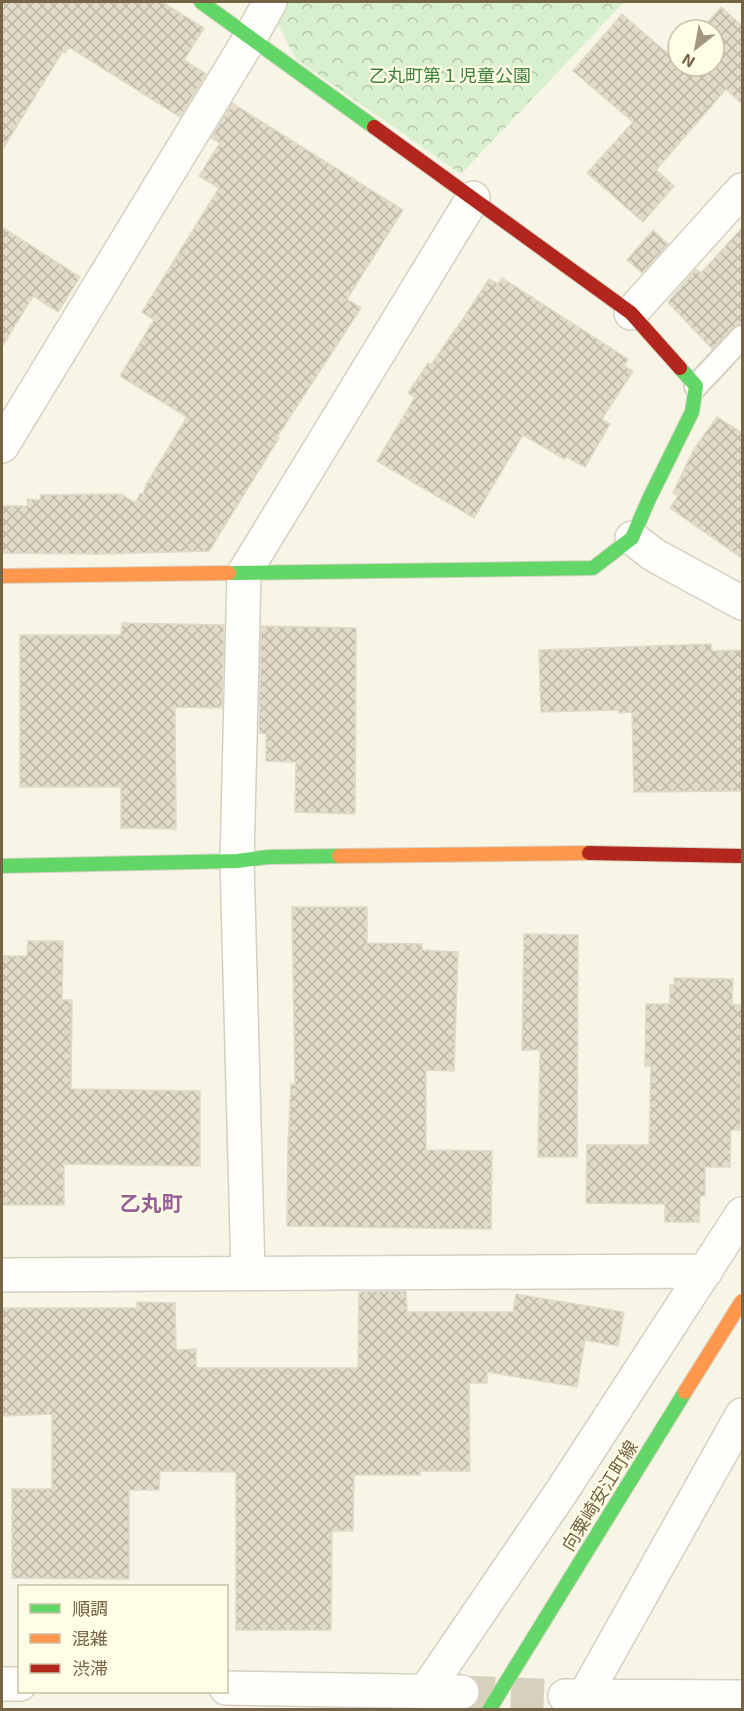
<svg xmlns="http://www.w3.org/2000/svg" width="744" height="1711" font-family="'Exo 2','Noto Sans JP',sans-serif">
  <style>
    .park { fill: url(#park-crowns) }
    .building { fill: url(#building-cross-hatch); stroke: #e0dac7; stroke-width: 1.5 }
    .lines { fill: none; stroke-linecap: round; stroke-linejoin: round }
    .street-tunnel { stroke: #d6d1bd; stroke-width: 33; stroke-dasharray: 33 16; stroke-linecap: butt }
    .lane-casing { stroke: #d6d0c1; stroke-width: 26 }
    .street-casing { stroke: #d6d0c1; stroke-width: 36 }
    .fast-casing { stroke: #d6d2c2; stroke-width: 16 }
    .slow-casing { stroke: #d6d2c2; stroke-width: 16 }
    .jam-casing { stroke: #d6d2c2; stroke-width: 16 }
    .lane { stroke: #fefefb; stroke-width: 22 }
    .street { stroke: #fefefb; stroke-width: 33 }
    .fast { stroke: #63d668; stroke-width: 14 }
    .slow { stroke: #ff974d; stroke-width: 14 }
    .jam { stroke: #b3261e; stroke-width: 14 }
    .fast-bridge-casing { stroke: #d6d2c2; stroke-width: 16; stroke-linecap: butt }
    .slow-bridge-casing { stroke: #d6d2c2; stroke-width: 16; stroke-linecap: butt }
    .fast-bridge { stroke: #63d668; stroke-width: 14 }
    .slow-bridge { stroke: #ff974d; stroke-width: 14 }
    .labels { text-anchor: middle; stroke-width: 4.5; stroke-linejoin: round; paint-order: stroke }
    .park-label { font-size: 18px; fill: #3f823f; stroke: #fffde5 }
    .street-label { font-size: 18px; fill: #756445; stroke: #fffde5 }
    .quarter-label { font-size: 21px; font-weight: bold; fill: #976099; stroke: #fffde5 }
  </style>
  <defs>
    <pattern id="park-crowns" width="20" height="18" patternUnits="userSpaceOnUse" patternTransform="scale(1.5)"><rect width="20" height="18" fill="#d9f0ce"/><path d="M2 6a3 3 0 1 1 6 0M12 15a3 3 0 1 1 6 0" fill="none" stroke="#b5c6a9"/></pattern>
    <pattern id="building-cross-hatch" width="8" height="8" patternUnits="userSpaceOnUse" patternTransform="scale(1.5)"><rect width="8" height="8" fill="#e1dcca"/><path d="M0 0l8 8M0 8l8-8" fill="none" stroke="#bbb6a6"/></pattern>
  </defs>
  <rect width="100%" height="100%" fill="#f7f5e5"/>
  <!-- park -->
  <path class="park" d="M281,2H624L461,174L296,59L273,15Z"/>
  <!-- building -->
  <path class="building" d="M2,2H162L204,28L184,60L206,74L180,117L69,47L65,53L63,51L2,150Z
    M721,7L742,26V104L726,89L656,170L674,186L643,222L587,173L633,122L573,71L622,14L675,60L678,57V66H714V30H701Z
    M232,103L403,210L347,299L361,308L277,437L279,438L209,551L99,554L2,553V506H28L27,499L41,500L40,495L121,494L135,503L140,494H143L147,483L187,417L120,376L154,320L142,312L219,188L199,176L220,143L211,138Z
    M2,227L80,277L58,312L33,296L2,347Z
    M742,228V324H738L733,327L712,349L668,302L696,269L701,273Z
    M653,230L668,244L642,273L627,260Z
    M502,278L628,359L624,366L633,371L602,419L610,424L585,467L566,457L564,459L523,435L474,518L377,461L415,397L408,393L428,363L431,365L456,328H457L489,279L498,284Z
    M717,417L742,433V558L670,508L678,496L673,493L694,449Z
    M122,623L224,625L222,708L175,707L176,829L121,828V787H20V635H121Z
    M261,626L356,628L355,814L295,812L296,762L266,761V734L259,733Z
    M711,644L712,651L742,650V791L634,792L632,712L619,713V710L541,712L539,650Z
    M292,907H367V943L422,944V950L458,952L454,1071L426,1070V1150L492,1151L491,1229L287,1226L288,1144L291,1084L295,1085Z
    M524,934L578,935L577,1157H538L540,1050H522Z
    M28,941H63L62,1000H72L71,1089L200,1091V1166L64,1164V1205H2V956H27Z
    M674,978L733,979L732,1005H742L740,1130H731L730,1167H705V1196H700L699,1222H665V1204L586,1203L587,1145H649L651,1066H645L646,1004H670V985H675Z
    M406,1291L407,1312H513L516,1294L624,1312L618,1346L585,1340L577,1387L487,1372V1383H469L470,1471H420V1475H354L353,1531H332L331,1630H236V1472L160,1471L159,1490H129V1579L12,1578V1489H52V1414L2,1416V1308H137V1302L175,1303L176,1350L196,1349V1368H358L359,1292Z"/>
  <g class="lines">
    <!-- street-tunnel -->
    <path class="street-tunnel" d="M462,1692L565,1696"/>
    <!-- lane casing -->
    <g class="lane-casing">
      <path id="lane" d="M696,386L742,337"/>
    </g>
    <!-- street casing -->
    <g class="street-casing">
      <path id="street" d="M631,313L742,190
        M2,446L250,38L270,2
        M632,538L654,555L742,603
        M248,1273L237,861L244,573L473,198
        M2,1275L706,1271
        M2,1684H20
        M226,1688L462,1692
        M425,1692L562,1491L742,1214
        M565,1696L742,1697
        M584,1697L742,1415"/>
    </g>
    <!-- fast casing -->
    <g class="fast-casing">
      <path id="fast" d="M201,2L374,127
        M229,573L593,568L632,538L649,499L692,412L696,386L680,368
        M2,866L237,861L268,857L339,856"/>
    </g>
    <!-- slow casing -->
    <g class="slow-casing">
      <path id="slow" d="M2,576L229,573
        M339,856L589,853"/>
    </g>
    <!-- jam casing -->
    <g class="jam-casing">
      <path id="jam" d="M374,127L631,313L680,368
        M589,853L742,856"/>
    </g>
    <!-- lane -->
    <use href="#lane" class="lane"/>
    <!-- street -->
    <use href="#street" class="street"/>
    <!-- fast -->
    <use href="#fast" class="fast"/>
    <!-- slow -->
    <use href="#slow" class="slow"/>
    <!-- jam -->
    <use href="#jam" class="jam"/>
    <!-- fast-bridge casing -->
    <g class="fast-bridge-casing">
      <path id="fast-bridge" d="M489,1710L685,1392"/>
    </g>
    <!-- slow-bridge casing -->
    <g class="slow-bridge-casing">
      <path id="slow-bridge" d="M685,1392L742,1301"/>
    </g>
    <!-- fast-bridge -->
    <use href="#fast-bridge" class="fast-bridge"/>
    <!-- slow-bridge -->
    <use href="#slow-bridge" class="slow-bridge"/>
  </g>
  <g class="labels">
    <!-- park labels -->
    <g class="park-label">
      <text x="450" y="82">乙丸町第１児童公園</text>
    </g>
    <!-- street labels -->
    <g class="street-label">
      <text transform="translate(600 1496) rotate(-58)" y="6">向粟崎安江町線</text>
    </g>
    <!-- quarter labels -->
    <g class="quarter-label">
      <text x="151" y="1211">乙丸町</text>
    </g>
  </g>
  <!-- border -->
  <rect width="744" height="1711" fill="none" stroke="#756445" stroke-width="6"/>
  <!-- legend -->
  <rect x="18" y="1585" width="210" height="108" fill="#fffde5" stroke="#c8c0a5" stroke-width="1.5"/>
  <rect x="30" y="1604" width="30" height="9" fill="#63d668" stroke="#c8c0a5" stroke-width="1.5"/>
  <text x="72" y="1615" font-size="18" fill="#756445">順調</text>
  <rect x="30" y="1634" width="30" height="9" fill="#ff974d" stroke="#c8c0a5" stroke-width="1.5"/>
  <text x="72" y="1645" font-size="18" fill="#756445">混雑</text>
  <rect x="30" y="1664" width="30" height="9" fill="#b3261e" stroke="#c8c0a5" stroke-width="1.5"/>
  <text x="72" y="1675" font-size="18" fill="#756445">渋滞</text>
  <!-- north arrow -->
  <g transform="translate(696 48) rotate(211)"><circle r="28" fill="#fffde5" stroke="#c8c0a5" stroke-width="1.5"/>
  <path d="M0-4.5L10 22L0 15L-10 22Z" fill="#a2977d"/>
  <text y="-9" font-size="16" font-weight="bold" text-anchor="middle" fill="#756445">N</text>
  </g>
</svg>
